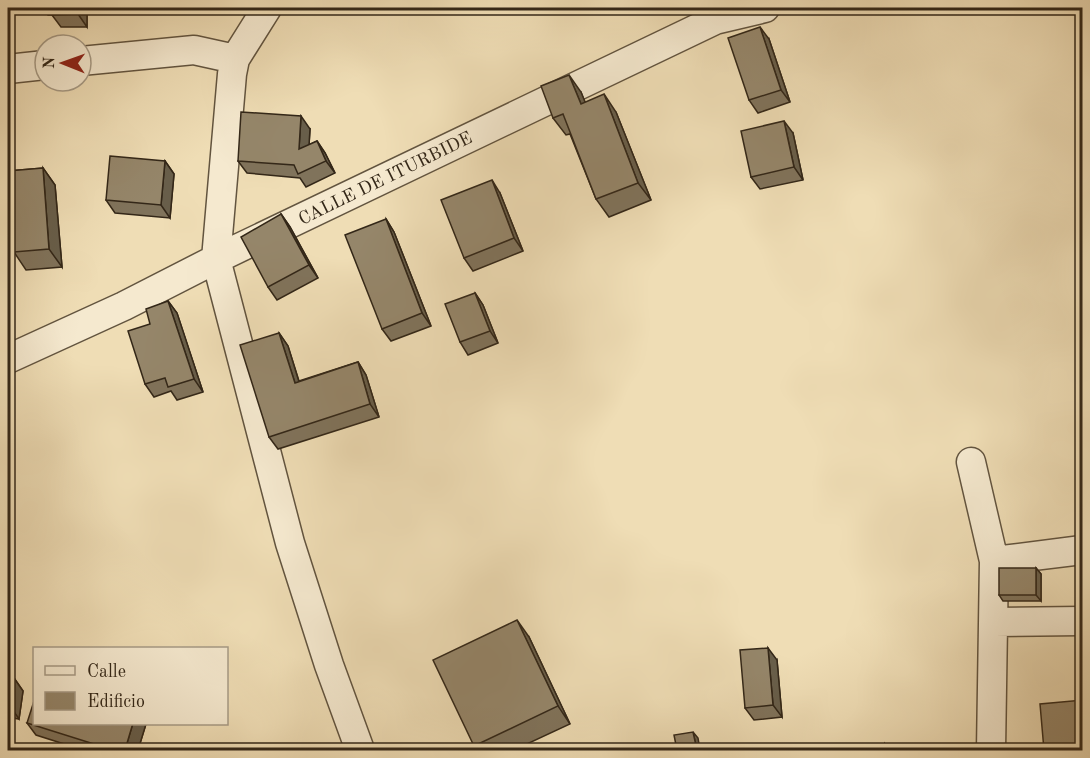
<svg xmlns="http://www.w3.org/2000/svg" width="1090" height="758" font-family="'Old Standard TT',serif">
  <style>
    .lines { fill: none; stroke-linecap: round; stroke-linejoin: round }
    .minor-casing { stroke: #62543f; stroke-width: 31 }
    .minor { stroke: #f5e9cf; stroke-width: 28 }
    .wall { fill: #80735b; stroke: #332718; stroke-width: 1.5 }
    .shaded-wall { fill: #685e4a; stroke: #332718; stroke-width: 1.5 }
    .building { fill: #95866a; stroke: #332718; stroke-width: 1.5 }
    .labels { text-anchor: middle; stroke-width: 4.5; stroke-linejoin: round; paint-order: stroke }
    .street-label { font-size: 18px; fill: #332718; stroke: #f5e9cf }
  </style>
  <rect width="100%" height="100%" fill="#efddb5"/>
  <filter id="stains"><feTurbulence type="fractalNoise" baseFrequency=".00333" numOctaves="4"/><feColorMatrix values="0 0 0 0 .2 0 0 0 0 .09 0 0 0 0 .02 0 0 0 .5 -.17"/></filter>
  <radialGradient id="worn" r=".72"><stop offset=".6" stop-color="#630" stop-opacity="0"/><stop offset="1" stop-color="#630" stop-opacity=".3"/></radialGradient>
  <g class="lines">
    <!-- minor casing -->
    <g class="minor-casing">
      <path id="minor" d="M267,8L235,59L232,74L216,259L290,543L329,665L360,750
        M81,61L194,50L235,59
        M8,69L45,65
        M8,359L124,306L216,259L715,20L765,8
        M971,462L994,561L991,750
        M994,561L1082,550
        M994,622L1082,621"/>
    </g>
    <!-- minor -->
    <use href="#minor" class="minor"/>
  </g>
  <!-- wall -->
  <path class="wall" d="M42,8H87V27H61L52,15H48Z
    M769,39L790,102L758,113L749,100Z
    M581,92L585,102L616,112L651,200L609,217L596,199L570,134L566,135L553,118Z
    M310,129L309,145L317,141L325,153L335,173L306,187L300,178L247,173L238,161Z
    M793,133L803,180L760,189L751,177Z
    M165,161L174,174L170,218L115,213L106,200Z
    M43,168L55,185L62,267L26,270L14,252H8V171Z
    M500,193L523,251L473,271L464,258Z
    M281,214L290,227L318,278L277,300L268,287Z
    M386,219L394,232L431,326L391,341L382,329Z
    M475,293L483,305L498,343L468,355L460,342Z
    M168,301L177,313L203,392L177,400L171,391L154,397L145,384L150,324Z
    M279,333L288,346L299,381L358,362L366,375L379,417L278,449L269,437Z
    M1036,568L1041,574V601H1003L999,595Z
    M529,637L570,724L514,750H477L474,746Z
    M777,660L782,717L754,720L745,708Z
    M8,677L14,678L23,691L19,719L8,717Z
    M27,723H34L146,724L138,750H83L36,735Z"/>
  <!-- shaded-wall -->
  <path class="shaded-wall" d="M78,8H87V27L78,14Z
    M760,27L769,39L790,102L781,90Z
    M569,75L581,92L593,122L581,104Z
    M604,94L616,112L651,200L638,183Z
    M301,116L310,129L308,162L299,149Z
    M784,121L793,133L803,180L794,167Z
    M317,141L325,153L335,173L326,161Z
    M165,161L174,174L170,218L161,205Z
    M43,168L55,185L62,267L49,249Z
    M492,180L500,193L523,251L514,238Z
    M281,214L290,227L318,278L309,265Z
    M386,219L394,232L431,326L422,313Z
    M475,293L483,305L498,343L490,331Z
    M168,301L177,313L203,392L194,379Z
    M279,333L288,346L303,395L295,383Z
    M358,362L366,375L379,417L370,404Z
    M1036,568L1041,574V601L1036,595Z
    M517,620L529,637L570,724L558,706Z
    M768,648L777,660L782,717L773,705Z
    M14,678L23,691L19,719L10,706Z
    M133,723L146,724L138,750H125Z
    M693,732L698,738L700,750H697Z
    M885,744L889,750H885Z"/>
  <!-- building -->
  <path class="building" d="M51,8H78V14L52,15Z
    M760,27L781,90L749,100L728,38Z
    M569,75L581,104L604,94L638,183L596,199L563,114L553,118L541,86Z
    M241,112L301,116L299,149L317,141L326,161L298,174L294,165L238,161Z
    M784,121L794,167L751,177L741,131Z
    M110,156L165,161L161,205L106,200Z
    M43,168L49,249L14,252L12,233H8V171Z
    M492,180L514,238L464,258L441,200Z
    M281,214L309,265L268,287L241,237Z
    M386,219L422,313L382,329L345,235Z
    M475,293L490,331L460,342L445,304Z
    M168,301L194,379L168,387L165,378L145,384L128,331L150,324L146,309Z
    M279,333L295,383L358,362L370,404L269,437L240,345Z
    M1083,393V419H1081L1076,394Z
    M999,568H1036V595H999Z
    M517,620L558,706L474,746L433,660Z
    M768,648L773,705L745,708L740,650Z
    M8,677L14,678L10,706H8Z
    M1083,700V750H1044L1040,704Z
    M34,701V723H133L125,750H113L27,723Z
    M693,732L697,750H677L674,735Z
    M885,744V750H861V745Z"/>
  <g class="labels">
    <!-- street labels -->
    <g class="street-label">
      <text transform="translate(385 178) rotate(-26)" y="6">CALLE DE ITURBIDE</text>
    </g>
  </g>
  <!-- margin -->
  <rect width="1090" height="758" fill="none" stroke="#efddb5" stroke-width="30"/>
  <rect x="9" y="9" width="1072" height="740" fill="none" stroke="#332718" stroke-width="3"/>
  <rect x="15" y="15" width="1060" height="728" fill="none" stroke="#332718" stroke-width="1.5"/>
  <!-- legend -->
  <rect x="33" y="647" width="195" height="78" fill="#f5e9cf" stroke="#a79b86" stroke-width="1.5"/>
  <rect x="45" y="666" width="30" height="9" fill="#f5e9cf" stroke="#a79b86" stroke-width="1.5"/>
  <text x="87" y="677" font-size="18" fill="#332718">Calle</text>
  <rect x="45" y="692" width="30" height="18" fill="#95866a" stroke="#a79b86" stroke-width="1.5"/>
  <text x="87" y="707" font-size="18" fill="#332718">Edificio</text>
  <!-- north arrow -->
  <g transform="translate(63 63) rotate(271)"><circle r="28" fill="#f5e9cf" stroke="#a79b86" stroke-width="1.5"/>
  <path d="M0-4.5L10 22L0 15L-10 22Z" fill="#8f2418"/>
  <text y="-9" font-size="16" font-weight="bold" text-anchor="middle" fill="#332718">N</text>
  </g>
  <rect width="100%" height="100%" filter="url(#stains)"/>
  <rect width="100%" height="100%" fill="url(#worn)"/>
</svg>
